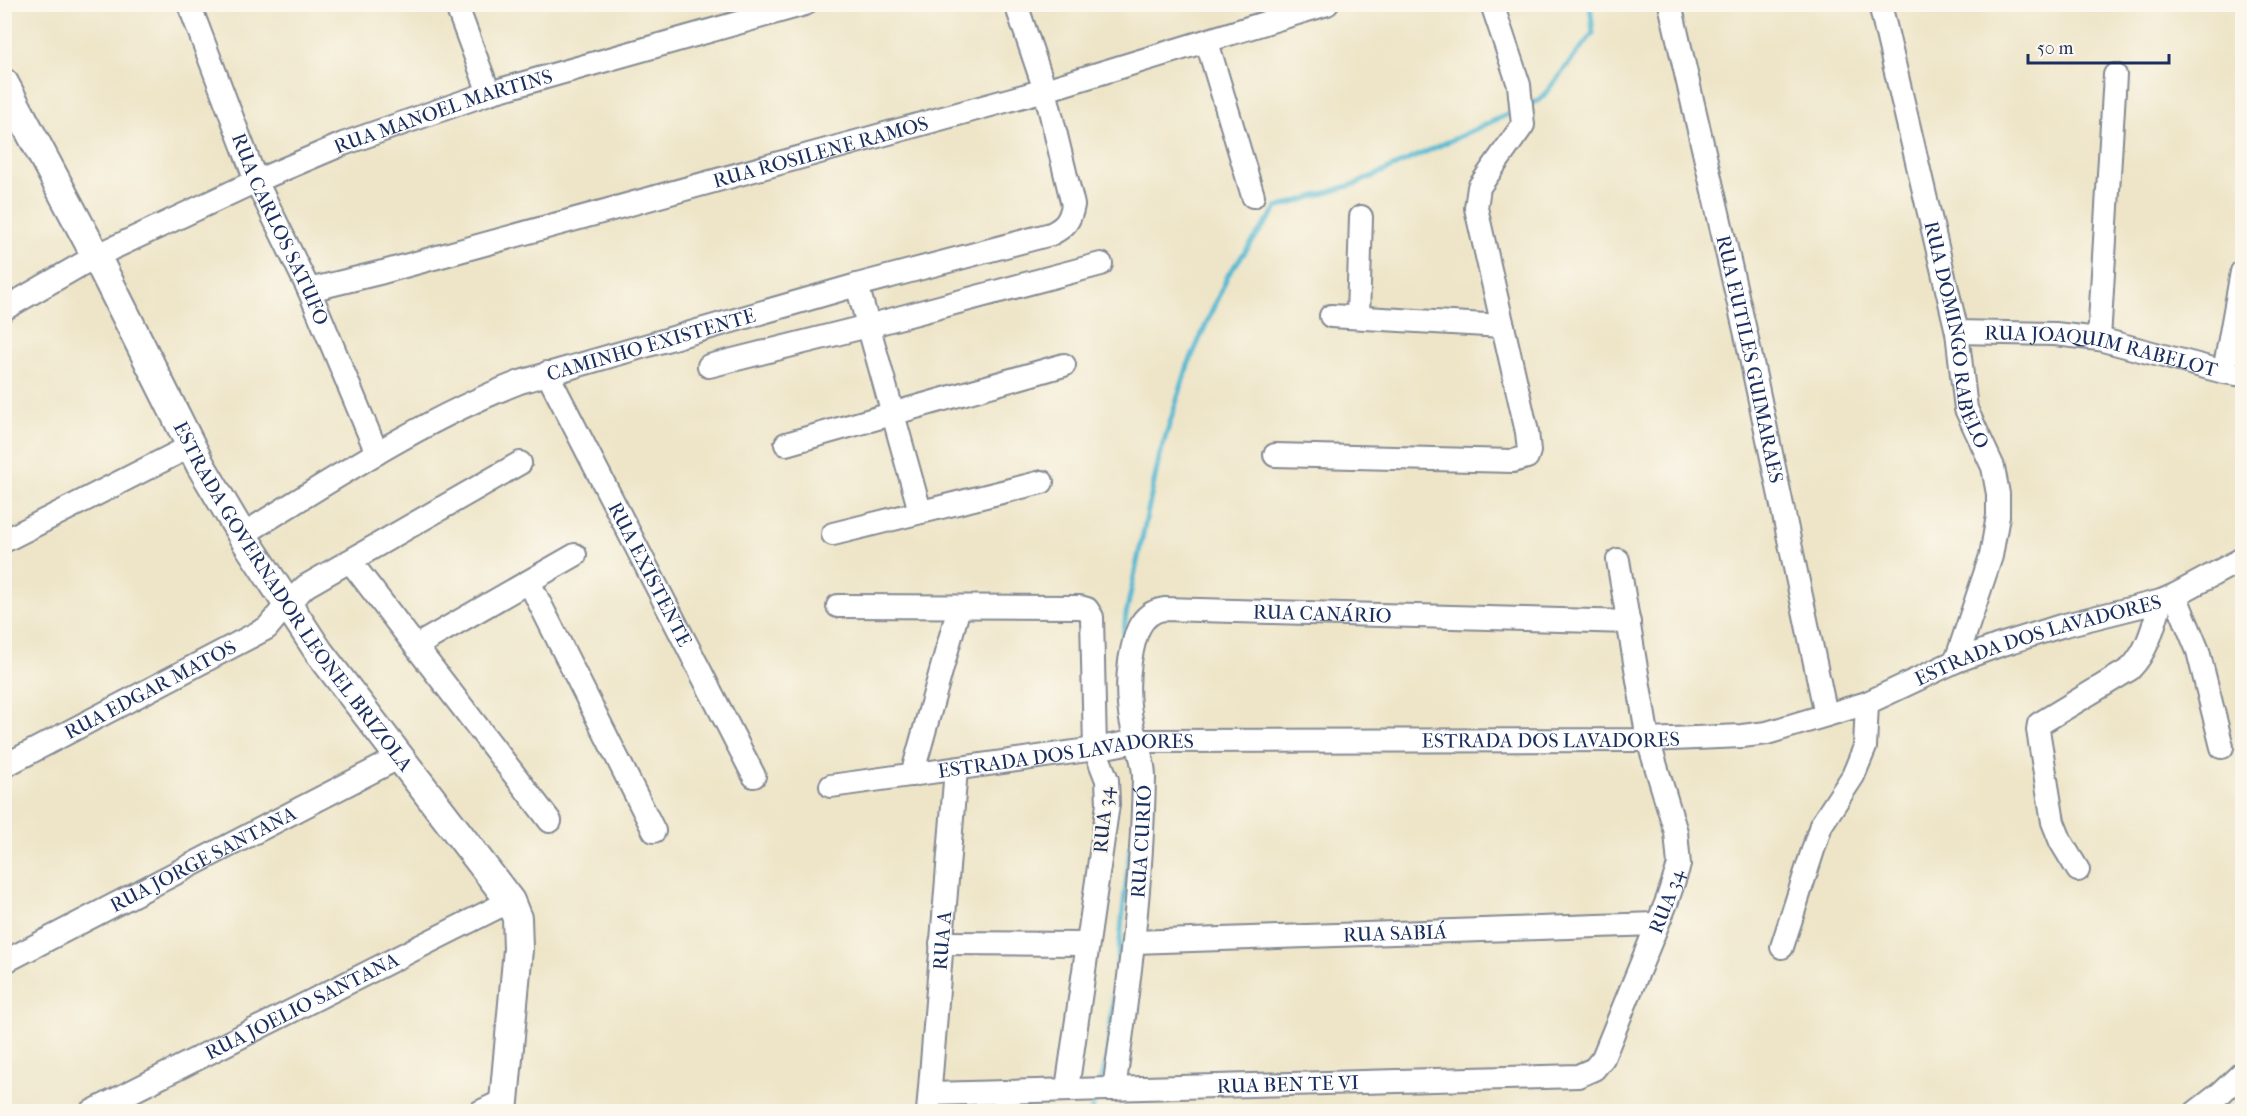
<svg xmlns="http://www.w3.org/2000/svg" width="2247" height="1116" font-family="'IM FELL French Canon',serif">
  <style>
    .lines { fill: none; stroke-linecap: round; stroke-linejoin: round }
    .stream { stroke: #53b8d1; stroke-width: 5 }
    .minor-casing { stroke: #848a93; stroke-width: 26 }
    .major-casing { stroke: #848a93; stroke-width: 32 }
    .minor { stroke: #fff; stroke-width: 22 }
    .major { stroke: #fff; stroke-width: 28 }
    .labels { text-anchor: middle; stroke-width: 4.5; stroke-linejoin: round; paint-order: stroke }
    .street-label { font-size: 20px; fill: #1b2f5e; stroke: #fbf7ec }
  </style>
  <rect width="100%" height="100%" fill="#fbf7ec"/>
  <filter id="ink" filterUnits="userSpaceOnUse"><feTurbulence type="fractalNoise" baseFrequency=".0167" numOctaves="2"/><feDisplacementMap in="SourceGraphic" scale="12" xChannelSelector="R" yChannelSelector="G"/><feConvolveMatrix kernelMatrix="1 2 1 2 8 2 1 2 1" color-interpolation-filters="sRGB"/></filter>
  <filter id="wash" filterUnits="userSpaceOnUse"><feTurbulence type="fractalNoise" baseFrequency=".008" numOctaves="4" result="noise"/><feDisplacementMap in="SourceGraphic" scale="24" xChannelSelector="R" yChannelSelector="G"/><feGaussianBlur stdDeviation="1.35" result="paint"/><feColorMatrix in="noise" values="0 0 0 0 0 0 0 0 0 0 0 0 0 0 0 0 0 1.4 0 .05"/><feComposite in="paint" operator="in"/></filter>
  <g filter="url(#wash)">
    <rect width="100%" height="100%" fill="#eee5c8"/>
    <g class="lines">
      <!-- stream -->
      <path class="stream" d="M1526,106L1540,100L1593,33L1590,4
        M1122,646L1126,614L1160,454L1188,365L1228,275L1277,208L1358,183L1515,111
        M1118,682L1117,694L1119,703
        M1099,1084L1107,1060L1130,847
        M1091,1112L1096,1096"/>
    </g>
  </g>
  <g filter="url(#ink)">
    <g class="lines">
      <!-- minor casing -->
      <g class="minor-casing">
        <g id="minor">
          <path id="s1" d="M189,4L256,181L309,290L377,453"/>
          <path d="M456,4L489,93"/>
          <path id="s2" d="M1670,4L1747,339L1826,715"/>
          <path id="s3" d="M1880,4L1957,332L1966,409L1993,467L1998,494V516L1991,556L1956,661"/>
          <path d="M1207,42L1253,196"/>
          <path d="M857,285L920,511"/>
          <path id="s4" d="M309,290L383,272L1045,90L1327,4"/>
          <path id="s5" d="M4,309L96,256L256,181L343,144L489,93L805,4"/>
          <path d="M1331,316L1503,326"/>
          <path d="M1358,317L1361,217"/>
          <path id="s6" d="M1957,332L2055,334L2099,339L2224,372L2242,375"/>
          <path d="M2099,339L2115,75"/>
          <path d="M709,366L868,326L1101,264"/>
          <path d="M2224,372L2242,272"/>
          <path id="s7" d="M547,373L754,776"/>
          <path d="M786,444L1064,365"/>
          <path d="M1275,455L1513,461L1527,457L1529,451L1527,432L1476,208L1479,187L1523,125L1519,85L1492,4"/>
          <path d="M833,534L1042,482"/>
          <path id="s8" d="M242,535C332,480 422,420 520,382L857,285L1051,234C1065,227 1070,221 1073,205L1045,90L1016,4"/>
          <path d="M4,541L191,446"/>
          <path d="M350,561L550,821"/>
          <path d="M529,582L654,831"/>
          <path d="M2175,595L2198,651L2222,747"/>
          <path d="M838,606L1080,607L1087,609L1092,617L1095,749L1107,780L1108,804L1067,1089"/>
          <path d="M416,646L575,555"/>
          <path id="s9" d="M4,766L267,628L287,604L306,586L520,463"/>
          <path d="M912,775L959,607"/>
          <path id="s10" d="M831,786L1095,749L1137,741L1648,740L1742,736L1767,733L1867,703L1956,661L1997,646L2061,626L2161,601L2175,595L2242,559"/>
          <path d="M2078,870L2061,842L2053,822L2038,730L2039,724L2130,669C2148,651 2154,625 2161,601"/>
          <path id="s11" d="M1134,942L1656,924"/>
          <path d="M941,943L1087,944"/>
          <path d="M1782,947L1821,825L1853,776L1865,747L1867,703"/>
          <path id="s12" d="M4,962L400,757"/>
          <path id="s13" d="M1114,1089C1129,986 1142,882 1144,777C1144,760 1137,745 1133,729C1128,708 1127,682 1130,661C1134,638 1138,613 1164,609L1629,622"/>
          <path id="s14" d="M931,1094L1578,1076L1594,1069L1603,1058L1667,901L1679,865L1676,832L1648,740L1618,560"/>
          <path id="s15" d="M91,1112L510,901"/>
          <path d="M480,1112L505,1100"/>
          <path id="s16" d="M928,1112L956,769"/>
          <path d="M2196,1112L2222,1092L2242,1073"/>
        </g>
      </g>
      <!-- major casing -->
      <g class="major-casing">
        <g id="major">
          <path id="s17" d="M4,83L96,256L201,466L242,535L319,652L510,901L517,918L518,949L503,1112"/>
        </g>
      </g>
      <!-- minor -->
      <use href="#minor" class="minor"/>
      <!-- major -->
      <use href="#major" class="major"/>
    </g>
  </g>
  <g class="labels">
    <!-- street labels -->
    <g class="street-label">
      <text dy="7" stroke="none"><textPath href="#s5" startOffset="483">RUA MANOEL MARTINS</textPath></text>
      <text dy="7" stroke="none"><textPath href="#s4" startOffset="530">RUA ROSILENE RAMOS</textPath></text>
      <text dy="7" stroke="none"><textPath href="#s1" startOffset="243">RUA CARLOS SATUFO</textPath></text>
      <text dy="7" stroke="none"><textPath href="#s3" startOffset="340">RUA DOMINGO RABELO</textPath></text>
      <text dy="7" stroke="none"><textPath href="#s8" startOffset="454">CAMINHO EXISTENTE</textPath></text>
      <text dy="7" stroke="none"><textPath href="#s6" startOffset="146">RUA JOAQUIM RABELOT</textPath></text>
      <text dy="7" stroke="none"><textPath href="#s2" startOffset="364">RUA EUTILES GUIMARAES</textPath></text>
      <text dy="7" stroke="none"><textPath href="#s7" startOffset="226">RUA EXISTENTE</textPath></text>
      <text dy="7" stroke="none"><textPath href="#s17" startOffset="590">ESTRADA GOVERNADOR LEONEL BRIZOLA</textPath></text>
      <text dy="7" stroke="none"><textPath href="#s13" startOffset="657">RUA CANÁRIO</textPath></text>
      <text dy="7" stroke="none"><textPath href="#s10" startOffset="1227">ESTRADA DOS LAVADORES</textPath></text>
      <text dy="7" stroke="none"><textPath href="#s9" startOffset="165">RUA EDGAR MATOS</textPath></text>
      <text dy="7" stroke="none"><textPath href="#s10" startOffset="723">ESTRADA DOS LAVADORES</textPath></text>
      <text dy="7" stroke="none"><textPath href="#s10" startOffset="237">ESTRADA DOS LAVADORES</textPath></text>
      <text transform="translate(1103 820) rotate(-85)" y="7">RUA 34</text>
      <text dy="7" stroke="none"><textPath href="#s13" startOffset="249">RUA CURIÓ</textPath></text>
      <text dy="7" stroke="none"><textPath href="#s12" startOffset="224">RUA JORGE SANTANA</textPath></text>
      <text dy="7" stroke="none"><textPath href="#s14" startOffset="848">RUA 34</textPath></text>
      <text dy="7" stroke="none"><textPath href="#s11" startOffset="261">RUA SABIÁ</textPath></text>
      <text dy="7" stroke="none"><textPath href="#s16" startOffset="172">RUA A</textPath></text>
      <text dy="7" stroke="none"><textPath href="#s15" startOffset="236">RUA JOELIO SANTANA</textPath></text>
      <text dy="7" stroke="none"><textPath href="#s14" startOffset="357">RUA BEN TE VI</textPath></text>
    </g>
  </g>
  <!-- margin -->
  <rect width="2247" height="1116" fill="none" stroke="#fbf7ec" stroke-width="24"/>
  <!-- scale -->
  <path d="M2028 54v9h141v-9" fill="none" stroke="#1b2f5e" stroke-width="3"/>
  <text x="2037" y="54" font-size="18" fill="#1b2f5e" stroke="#fbf7ec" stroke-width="4.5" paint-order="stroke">50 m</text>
</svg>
